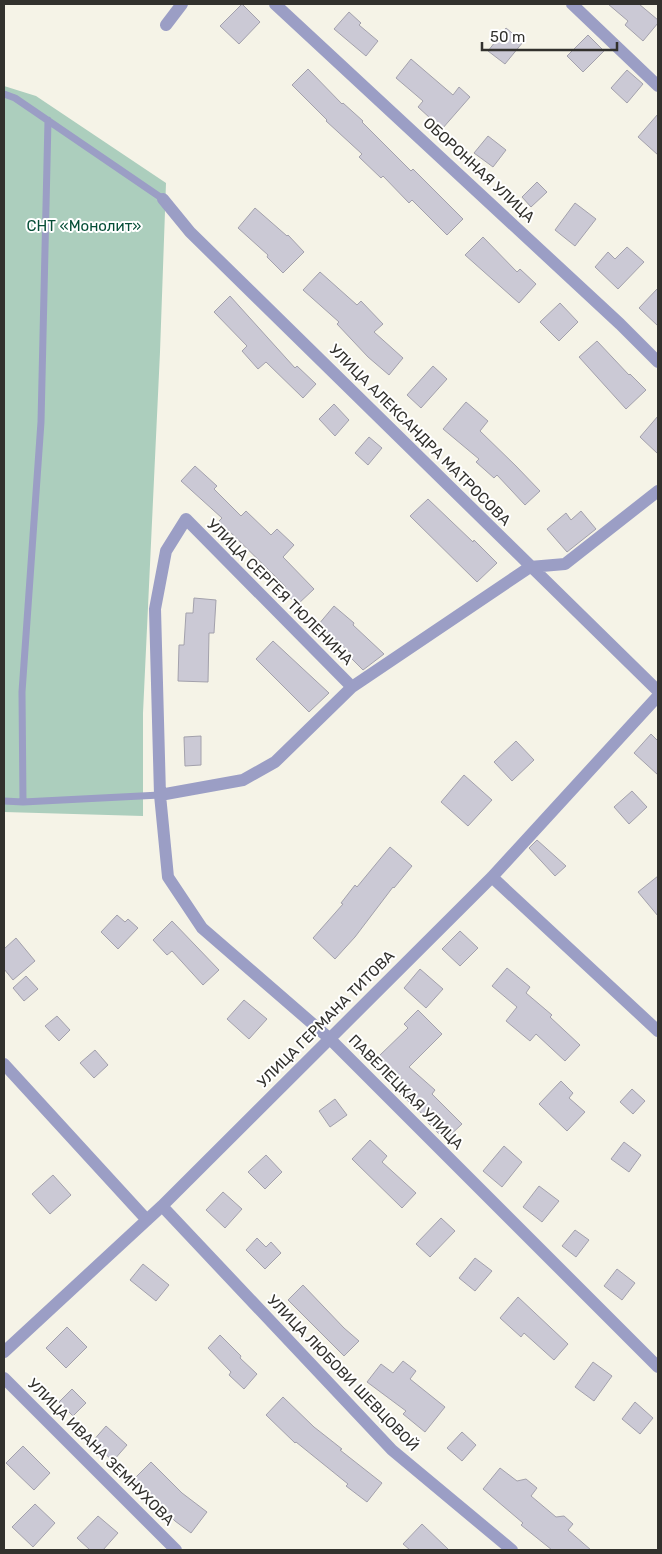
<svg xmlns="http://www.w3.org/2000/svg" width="662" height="1554" font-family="Rubik,sans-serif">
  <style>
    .green { fill: #accebd }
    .building { fill: #cbc9d5; stroke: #a3a1ac }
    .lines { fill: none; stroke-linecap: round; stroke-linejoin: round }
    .lane { stroke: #9b9ec5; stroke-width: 7 }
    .street { stroke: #9b9ec5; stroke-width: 12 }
    .labels { text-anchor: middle; stroke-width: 4; stroke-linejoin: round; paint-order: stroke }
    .street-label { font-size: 15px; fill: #32312d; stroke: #fff }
    .park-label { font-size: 15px; fill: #064e37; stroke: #fff }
  </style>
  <rect width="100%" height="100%" fill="#f5f3e7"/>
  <!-- green -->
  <path class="green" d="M4,86L36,96L166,183L160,352L143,713V816L4,812Z"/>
  <!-- building -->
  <path class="building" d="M242,4L260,22L239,44L220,26Z
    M608,4H639L658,20V23L643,41L625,25L628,21Z
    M349,12L361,23L359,25L378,41L366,56L334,29Z
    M506,28L523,42L505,64L488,51Z
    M588,35L604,51L583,72L567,56Z
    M411,59L453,95L459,87L470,97L442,129L418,107L423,101L396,78Z
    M308,69L342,104L343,103L363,121L362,122L411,171L413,169L463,219L447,235L412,200L409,203L383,176L381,178L359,157L362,154L326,121L327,120L292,85Z
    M627,70L643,84L627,103L611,88Z
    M658,114V155L638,137Z
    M488,136L506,150L493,167L474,153Z
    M537,182L547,192L531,207L522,197Z
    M575,203L596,219L575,246L555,230Z
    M255,208L287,236L288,235L304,252L283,273L267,257L268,255L238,228Z
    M483,237L517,272L520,269L536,284L519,303L465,255Z
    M627,247L644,262L618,289L595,267L608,252L615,259Z
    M320,272L357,305L361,301L383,324L374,332L403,358L389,375L368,357L337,324L339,322L303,290Z
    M658,288V326L639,308Z
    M230,296L295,368L297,366L316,384L303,398L266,362L258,369L242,351L247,346L214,312Z
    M560,303L578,322L559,341L540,322Z
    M597,341L629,375L630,374L646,390L626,409L579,357Z
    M433,366L447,379L421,408L407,395Z
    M466,402L488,421L480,431L516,466L540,491L525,505L497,475L494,478L476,462L479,459L443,429Z
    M334,404L349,420L335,436L319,419Z
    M658,416V454L640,437Z
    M369,437L382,448L368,465L355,453Z
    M195,466L217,486L214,489L241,516L246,511L271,535L277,529L294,545L283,557L314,589L297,605L283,590L286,587L219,521L222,518L181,481Z
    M428,499L473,542L474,540L497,563L477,582L410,516Z
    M581,511L596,529L567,552L547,529L566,513L571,520Z
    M194,598L216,600L214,633H209L208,682L178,681L179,645H184L186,613H193Z
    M334,606L354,623L353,625L384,654L363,670L350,657L352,654L318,625Z
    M273,641L329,693L309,712L256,659Z
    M651,734L658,741V775L634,753Z
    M201,736V765L185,766L184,737Z
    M516,741L534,760L512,781L494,762Z
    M464,775L492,800L468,826L441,802Z
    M632,791L647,807L629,824L614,807Z
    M537,840L566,866L555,876L529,848Z
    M390,847L412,866L394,888L393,887L355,937L335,959L313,938L343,904L341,903L355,885L357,887Z
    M658,876V916L638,892Z
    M117,915L125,922L128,919L138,928L118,949L101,932Z
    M172,921L219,970L203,985L172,951L167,955L153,940Z
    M460,931L478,948L460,966L442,949Z
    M16,938L35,961L13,980L4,969V949Z
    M507,968L530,987L526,993L552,1015L550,1017L580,1045L565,1061L536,1034L530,1041L506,1021L517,1007L492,986Z
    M420,969L443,989L426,1008L404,988Z
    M26,976L38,989L24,1001L13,988Z
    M244,1000L267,1019L249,1039L227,1019Z
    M418,1010L442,1034L409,1067L435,1090L432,1094L462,1124L445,1140L427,1122L429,1120L397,1091L405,1083L379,1056L408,1028L404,1024Z
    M57,1016L70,1030L59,1041L45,1026Z
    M95,1050L108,1065L94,1078L80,1063Z
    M561,1081L573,1093L569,1098L585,1112L567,1131L539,1104Z
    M632,1089L645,1101L633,1114L620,1102Z
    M335,1099L347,1115L330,1127L319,1111Z
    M370,1140L387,1156L382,1162L416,1193L402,1208L352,1159Z
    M624,1142L641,1155L629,1172L611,1159Z
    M504,1146L522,1162L502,1187L483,1171Z
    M266,1155L282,1172L265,1189L248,1172Z
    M53,1175L71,1195L50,1214L32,1194Z
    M539,1186L559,1201L542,1222L523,1207Z
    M223,1192L242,1209L225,1228L206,1210Z
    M441,1218L455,1231L430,1257L416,1244Z
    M575,1230L589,1240L576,1257L562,1246Z
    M257,1238L266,1247L271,1242L281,1253L265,1269L246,1250Z
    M475,1258L492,1271L475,1291L459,1278Z
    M143,1264L169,1285L156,1301L130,1280Z
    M617,1269L635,1283L622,1300L604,1286Z
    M303,1285L344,1328L359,1341L344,1356L288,1300Z
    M518,1297L568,1344L554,1360L524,1333L521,1337L500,1318Z
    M67,1327L87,1347L66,1368L46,1348Z
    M220,1335L241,1356L240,1358L257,1374L244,1389L229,1375L231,1372L208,1348Z
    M403,1361L416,1371L410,1379L445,1407L425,1432L403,1414L406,1411L367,1382L381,1364L393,1373Z
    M593,1362L612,1376L594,1401L575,1387Z
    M72,1389L86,1403L73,1416L59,1402Z
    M283,1397L314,1427L342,1449L340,1450L382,1483L367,1502L346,1486L348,1484L296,1442L295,1443L266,1415Z
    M635,1402L653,1418L640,1434L622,1419Z
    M106,1426L127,1445L113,1461L92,1442Z
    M462,1432L476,1445L462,1461L447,1448Z
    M23,1446L50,1473L34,1490L6,1463Z
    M151,1462L182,1493L207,1512L191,1533L175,1521L133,1480Z
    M500,1468L517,1481L526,1479L537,1488L531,1496L556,1517L564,1516L573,1524L568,1530L591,1550H552L521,1525L523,1523L483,1489Z
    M35,1504L55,1523L33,1547L12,1527Z
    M98,1516L118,1533L103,1550H90L77,1538Z
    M422,1524L449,1550H410L403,1544Z"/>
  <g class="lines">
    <!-- lane -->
    <path class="lane" d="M4,94L15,98L163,199
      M4,801L23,802L160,795
      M23,802L22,692L41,422L48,120"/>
    <!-- street -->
    <path class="street" d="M275,4L620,324L658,362
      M572,4L658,86
      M166,25L182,4
      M163,199L190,232L658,691
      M352,687L186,519L166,551L155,609L160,795L168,877L202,928L329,1038L658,1367
      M160,795L243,780L275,762L352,687L530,567L565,564L658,491
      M492,877L658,1031
      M4,1064L147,1220
      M162,1206L392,1450L512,1550
      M4,1352L162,1206L492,877L658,696
      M4,1378L176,1550"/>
  </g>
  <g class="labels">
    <!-- street labels -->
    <g class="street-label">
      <text transform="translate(479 170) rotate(43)" y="5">ОБОРОННАЯ УЛИЦА</text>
      <text transform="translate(420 435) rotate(45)" y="5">УЛИЦА АЛЕКСАНДРА МАТРОСОВА</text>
      <text transform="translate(280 592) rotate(45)" y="5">УЛИЦА СЕРГЕЯ ТЮЛЕНИНА</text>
      <text transform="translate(326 1019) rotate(-45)" y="5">УЛИЦА ГЕРМАНА ТИТОВА</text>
      <text transform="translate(406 1092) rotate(45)" y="5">ПАВЕЛЕЦКАЯ УЛИЦА</text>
      <text transform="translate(343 1373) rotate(46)" y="5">УЛИЦА ЛЮБОВИ ШЕВЦОВОЙ</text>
      <text transform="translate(101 1452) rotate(45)" y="5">УЛИЦА ИВАНА ЗЕМНУХОВА</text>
    </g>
    <!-- park labels -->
    <g class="park-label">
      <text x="84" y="231">СНТ «Монолит»</text>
    </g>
  </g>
  <!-- border -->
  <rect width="662" height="1554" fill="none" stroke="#32312d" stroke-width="10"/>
  <!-- scale -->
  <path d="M482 42v8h135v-8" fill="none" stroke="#32312d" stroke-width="2.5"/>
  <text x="490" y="42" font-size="15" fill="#32312d" stroke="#ffffff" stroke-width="4" paint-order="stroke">50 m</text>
</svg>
